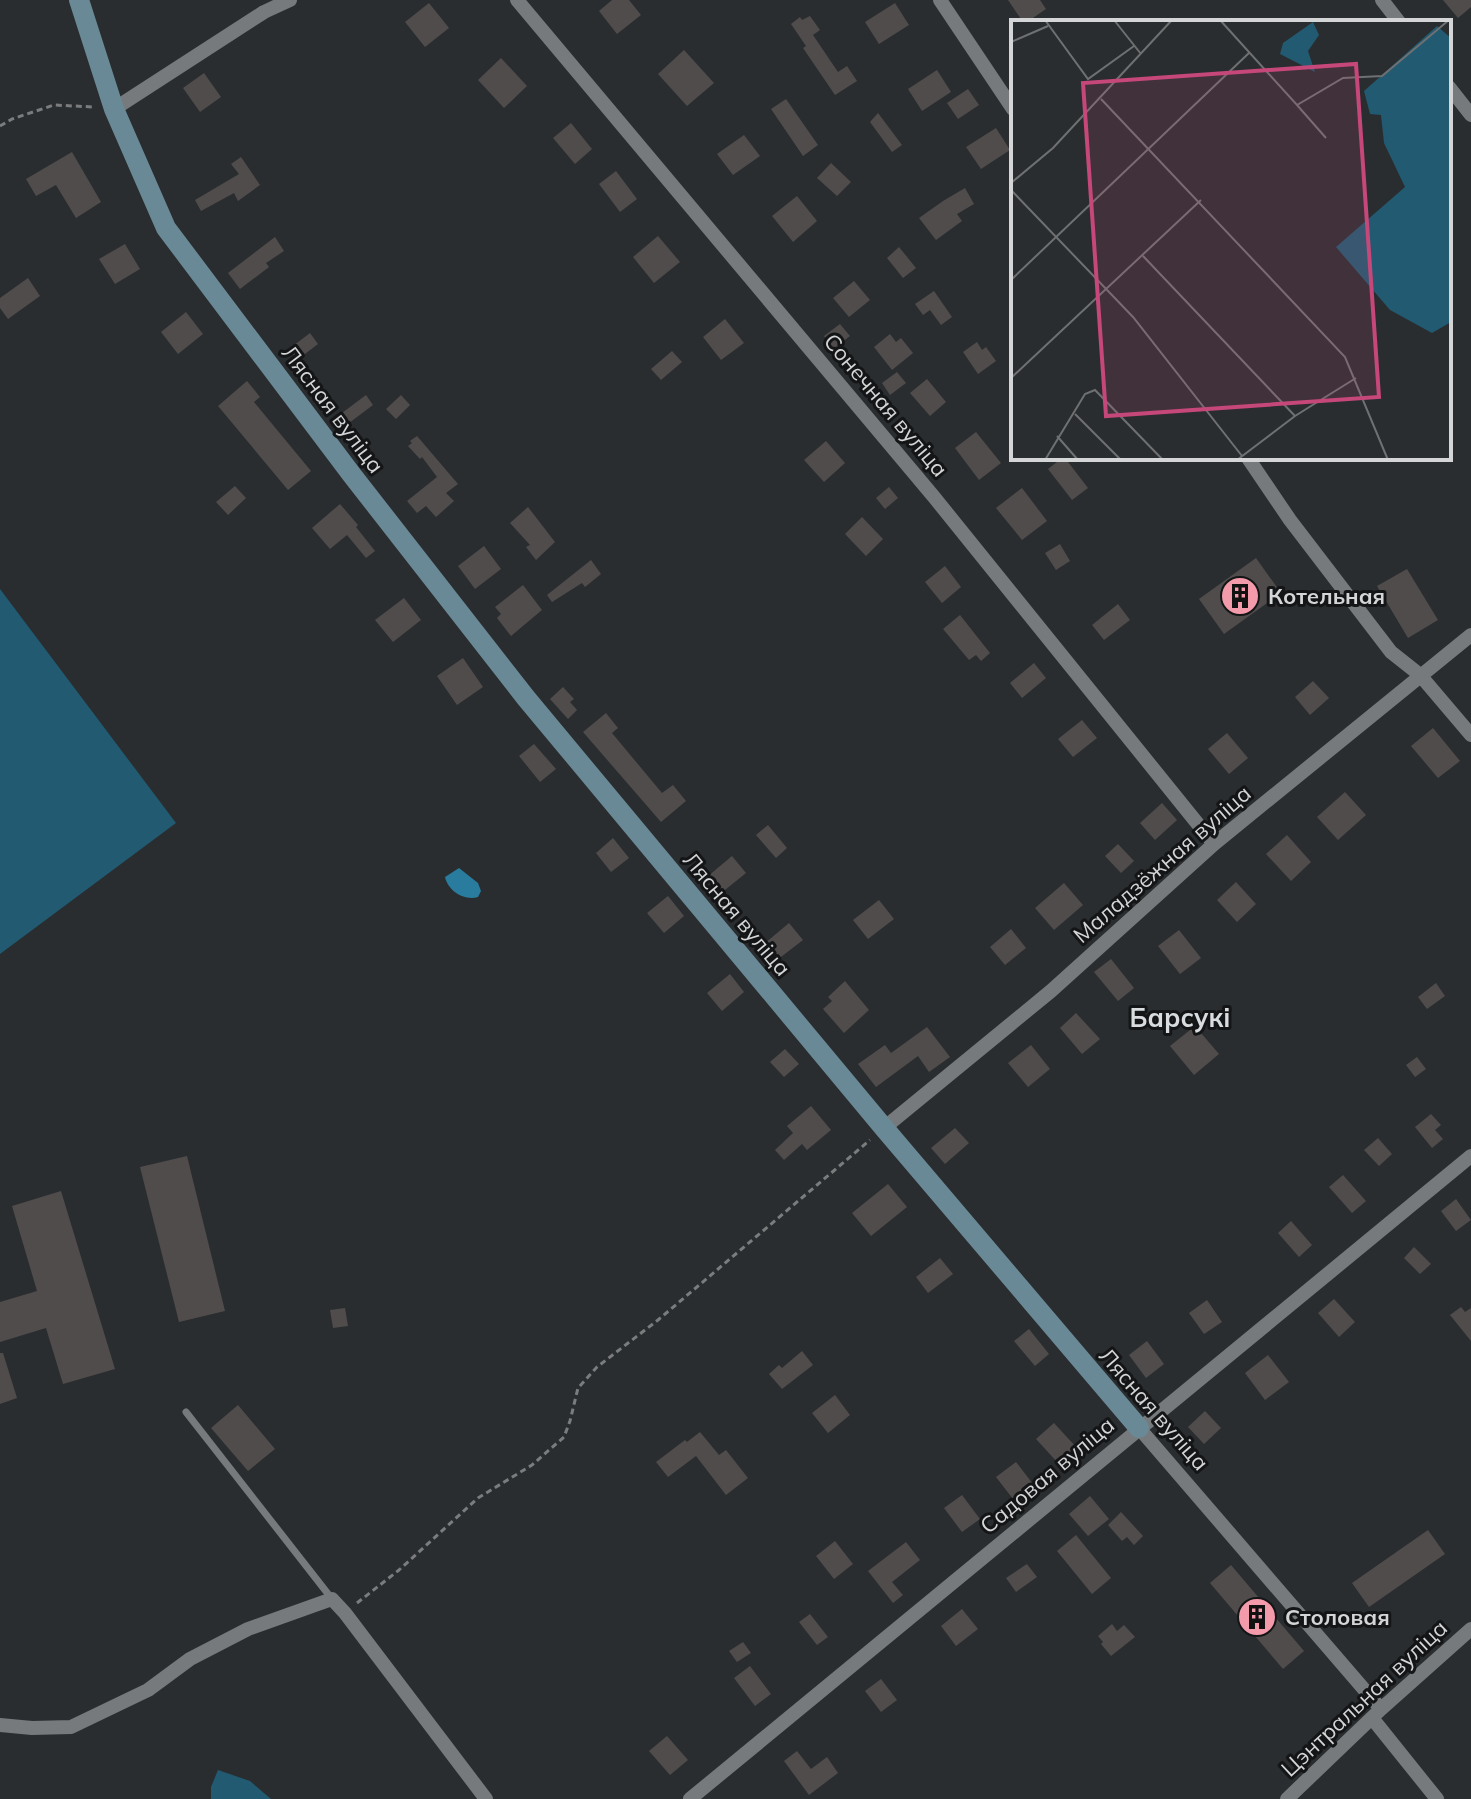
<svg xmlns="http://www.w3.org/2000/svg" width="1471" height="1799" font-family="Mulish,sans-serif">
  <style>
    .forest { fill: #215a71 }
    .water { fill: #297c9d }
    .building { fill: #504c4c }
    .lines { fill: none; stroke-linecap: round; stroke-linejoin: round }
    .path { stroke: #7a7c7e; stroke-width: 3; stroke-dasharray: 6 4; stroke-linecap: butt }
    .lane { stroke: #767a7c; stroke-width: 7 }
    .street { stroke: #767a7c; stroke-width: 14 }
    .secondary { stroke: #6a8997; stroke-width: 20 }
    .labels { text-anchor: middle; stroke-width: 6; stroke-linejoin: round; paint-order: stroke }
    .street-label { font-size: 22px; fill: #d3d5d6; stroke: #141516 }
    .poi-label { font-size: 22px; font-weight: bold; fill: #d3d5d6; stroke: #141516; text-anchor: start }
    .quarter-label { font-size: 26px; font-weight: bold; fill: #d8dcde; stroke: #141516 }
    .inset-road { fill: none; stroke: #6e7072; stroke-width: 2 }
    .view { fill: #c6477a; fill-opacity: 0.15; stroke: #c6477a; stroke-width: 4 }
    .inset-edge { fill: none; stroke: #d3d5d6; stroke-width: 4 }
  </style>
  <rect width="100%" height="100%" fill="#2a2d2f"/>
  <!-- forest -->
  <path class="forest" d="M0,589L176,823L0,954Z
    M218,1770L250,1781L271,1799H211V1787Z"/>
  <!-- water -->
  <path class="water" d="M459,868L478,883L481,891L478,897C464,901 448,891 445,877Z"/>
  <!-- building -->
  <path class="building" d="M612,0H629L641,15L617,34L599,11Z
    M1008,0H1040L1046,9L1027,22H1023Z
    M1443,0H1471V7L1458,18Z
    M429,3L449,28L425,47L405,22Z
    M895,3L909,25L879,44L865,22Z
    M810,16L820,30L813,35L838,72L847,66L857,81L835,95L803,48L806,46L791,24L800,17L802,20Z
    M684,50L714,83L687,106L658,74Z
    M501,58L527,86L504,108L478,80Z
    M937,70L951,92L922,111L908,89Z
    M204,73L221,97L200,112L183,88Z
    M968,89L979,105L958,119L947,103Z
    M786,99L818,145L803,156L771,109Z
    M878,113L902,145L892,152L870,122Z
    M571,123L592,149L575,164L553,138Z
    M996,128L1010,150L981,169L966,147Z
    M744,135L760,156L733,175L717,154Z
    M72,152L101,202L76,218L56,185L36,196L26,179Z
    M241,157L260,185L238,201L234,193L201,211L195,200L239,174L231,164Z
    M831,163L851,182L837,196L817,178Z
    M616,171L637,199L620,212L599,184Z
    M965,188L974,204L957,214L962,221L936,240L919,218L943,201Z
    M797,196L817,221L793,242L772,216Z
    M658,236L680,262L654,283L633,257Z
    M275,237L284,251L266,263L269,267L240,289L228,273Z
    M125,244L140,269L115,284L99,259Z
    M899,247L916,268L903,278L887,258Z
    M28,278L40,296L8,319L0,308V298Z
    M854,281L870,300L849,317L833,298Z
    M934,291L952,317L941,325L930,310L923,315L915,304Z
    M186,312L203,334L178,354L161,332Z
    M725,319L744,343L721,360L703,337Z
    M840,324L850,336L833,349L824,336Z
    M310,333L318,344L297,360L289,349Z
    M890,334L896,342L901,338L913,353L892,370L874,347Z
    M977,342L982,350L986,347L996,361L978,374L963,352Z
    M672,351L682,362L661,380L651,369Z
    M897,372L906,383L890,395L882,383Z
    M927,379L946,402L930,416L910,393Z
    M247,381L260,397L254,402L311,471L288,490L218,406Z
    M366,395L373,405L345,426L338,416Z
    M401,395L410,405L396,419L386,409Z
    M976,432L1001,463L979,480L955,448Z
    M417,436L458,484L446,493L454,501L436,517L426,506L417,513L407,501L437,477L422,457L420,459L408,446L412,443L410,441Z
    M826,441L845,463L824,482L804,460Z
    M1062,458H1065L1088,488L1072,500L1048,469Z
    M235,486L246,498L228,515L216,502Z
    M889,487L898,498L885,509L876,498Z
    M1022,488L1047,521L1022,540L996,508Z
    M340,504L358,525L356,527L375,551L366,558L347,535L330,549L312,528Z
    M528,507L555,542L536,560L526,547L530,545L510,523Z
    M862,517L883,539L866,556L845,534Z
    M1060,544L1070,561L1056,570L1045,553Z
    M484,546L501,569L475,589L458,566Z
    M1256,558L1281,593L1224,634L1199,599Z
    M591,560L601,574L585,587L582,583L552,602L547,595Z
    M945,566L961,587L942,603L925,582Z
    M1407,569L1438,620L1408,638L1377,586Z
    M523,585L542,610L511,636L497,618L501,614L495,607Z
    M404,598L421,620L393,642L375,620Z
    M1118,604L1130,620L1104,640L1092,625Z
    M960,615L990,653L981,661L976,655L969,660L943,629Z
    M463,658L483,687L457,705L437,676Z
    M1034,663L1046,678L1022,698L1010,683Z
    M1313,681L1329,698L1310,715L1295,697Z
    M563,687L574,699L570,702L577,710L568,719L550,699Z
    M606,713L618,728L612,733L662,793L673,785L686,801L661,822L583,732Z
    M1082,720L1097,738L1073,757L1058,739Z
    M1433,728L1460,761L1438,778L1411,746Z
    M1227,733L1248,758L1229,774L1208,749Z
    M534,744L556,769L540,782L519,756Z
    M1345,792L1366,815L1338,840L1317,817Z
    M1162,803L1177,820L1155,840L1140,823Z
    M768,825L787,848L776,858L756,835Z
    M1287,835L1311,862L1291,881L1266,854Z
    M613,838L629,858L611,872L596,853Z
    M1118,844L1134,861L1121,873L1105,856Z
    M732,856L746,873L720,894L707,877Z
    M1236,882L1256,904L1237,922L1217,900Z
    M1064,883L1083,905L1054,930L1035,908Z
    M668,896L684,916L664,933L647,913Z
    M879,900L894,919L868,939L853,920Z
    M789,923L803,940L777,960L764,944Z
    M1011,929L1026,948L1005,965L990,947Z
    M1179,930L1201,958L1180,974L1158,946Z
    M1111,959L1134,988L1118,1001L1094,972Z
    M730,974L744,992L722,1011L707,993Z
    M845,981L869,1010L844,1033L823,1009L832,1001L828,997Z
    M1436,983L1445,996L1427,1009L1418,997Z
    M1076,1013L1100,1039L1082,1054L1060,1028Z
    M1195,1026L1219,1054L1194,1075L1170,1046Z
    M927,1027L950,1057L929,1072L918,1056L876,1087L858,1064L885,1045L891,1053Z
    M1031,1045L1050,1069L1028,1087L1008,1063Z
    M785,1049L799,1064L784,1077L770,1062Z
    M1417,1057L1426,1069L1415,1077L1406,1065Z
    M811,1106L831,1130L807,1150L802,1144L784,1160L775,1150L793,1133L787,1126Z
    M1431,1114L1441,1125L1435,1130L1443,1139L1432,1148L1415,1127Z
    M955,1128L969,1143L945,1164L931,1148Z
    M1378,1138L1392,1154L1379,1166L1364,1150Z
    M187,1156L225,1311L179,1322L140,1167Z
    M1343,1175L1366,1201L1352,1213L1329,1187Z
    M888,1184L907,1207L871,1236L852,1213Z
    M61,1191L115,1369L63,1384L46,1328L0,1342V1302L37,1291L12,1206Z
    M1456,1199L1471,1220L1456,1231L1441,1211Z
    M1291,1221L1312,1245L1299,1257L1278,1233Z
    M1414,1247L1431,1264L1420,1274L1404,1258Z
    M940,1258L953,1274L928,1293L916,1277Z
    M1334,1299L1355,1322L1339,1337L1318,1313Z
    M1207,1300L1222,1322L1204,1334L1189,1313Z
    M1461,1307L1465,1312L1471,1308V1341L1450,1315Z
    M345,1308L348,1326L333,1328L330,1310Z
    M1029,1329L1049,1354L1035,1366L1014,1341Z
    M1147,1341L1164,1364L1146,1378L1129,1355Z
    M802,1351L813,1365L782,1389L769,1374L779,1365L782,1368Z
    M0,1353H3L17,1398L0,1404Z
    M1268,1355L1289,1382L1265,1400L1245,1373Z
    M835,1395L850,1415L828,1433L812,1413Z
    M238,1405L275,1449L248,1471L211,1428Z
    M1205,1411L1221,1428L1204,1444L1188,1427Z
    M1054,1423L1076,1447L1058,1463L1036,1439Z
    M700,1432L719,1455L726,1450L748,1478L726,1495L696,1456L668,1477L656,1462L685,1440L687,1442Z
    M1016,1462L1033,1484L1013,1499L996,1477Z
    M962,1495L980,1519L962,1532L944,1508Z
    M1090,1496L1109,1519L1088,1536L1069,1514Z
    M1121,1512L1143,1536L1134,1545L1127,1537L1122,1541L1108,1525Z
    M1428,1530L1445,1554L1369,1607L1352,1583Z
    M1076,1535L1111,1578L1092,1594L1057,1551Z
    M835,1541L853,1564L834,1579L816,1556Z
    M906,1542L920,1560L892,1582L903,1595L893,1603L868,1571Z
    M1027,1564L1037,1577L1016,1592L1006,1578Z
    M1231,1565L1304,1651L1283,1669L1210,1583Z
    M962,1609L978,1629L956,1646L941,1626Z
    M810,1614L828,1637L817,1645L799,1622Z
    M1112,1624L1117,1631L1124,1625L1135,1637L1111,1656L1101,1644L1103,1642L1098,1636Z
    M743,1642L751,1653L737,1662L729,1651Z
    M750,1666L771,1694L755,1706L734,1678Z
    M881,1679L897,1700L881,1712L865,1691Z
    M667,1736L688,1760L670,1775L649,1751Z
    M797,1751L811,1769L827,1757L838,1773L809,1795L784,1761Z"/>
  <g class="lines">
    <!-- path -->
    <path class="path" d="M0,126L12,119L54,105L94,107
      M357,1603L399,1570L478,1498L532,1465L564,1437L570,1421L578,1388L597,1367L658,1320L870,1140"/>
    <!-- lane -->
    <path class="lane" d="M186,1412L332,1599"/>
    <!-- street -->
    <path class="street" d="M517,0L934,497L1214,844
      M940,0L1013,109
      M1382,0L1399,22
      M1449,87L1471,115
      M114,109L264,12L290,0
      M1248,458L1290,520L1391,652L1420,675L1471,735
      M884,1128L1051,991L1214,844L1471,635
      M1139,1428L1381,1709
      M1372,1718L1437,1799
      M0,1725L32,1728L71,1727L148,1690L190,1659L248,1629L332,1599L345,1613L486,1799
      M690,1799L1471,1156
      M1287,1799L1381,1709L1471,1629"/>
    <!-- secondary -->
    <path class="secondary" d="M79,0L114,109L166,228L352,475L526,698L884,1128L1139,1428"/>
  </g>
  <!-- icons -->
  <defs>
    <g id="building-disc" transform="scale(2)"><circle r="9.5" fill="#f39aab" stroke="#141516"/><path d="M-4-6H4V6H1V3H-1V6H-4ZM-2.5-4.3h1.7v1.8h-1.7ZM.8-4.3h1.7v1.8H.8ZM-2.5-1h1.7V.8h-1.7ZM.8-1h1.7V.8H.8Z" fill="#111"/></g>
  </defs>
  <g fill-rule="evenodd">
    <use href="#building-disc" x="1240" y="596"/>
    <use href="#building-disc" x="1257" y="1617"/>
  </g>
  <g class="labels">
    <!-- street labels -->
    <g class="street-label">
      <text transform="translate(886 405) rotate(50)" y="8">Сонечная вуліца</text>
      <text transform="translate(333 409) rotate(53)" y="8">Лясная вуліца</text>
      <text transform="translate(1162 864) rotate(-41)" y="8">Маладзёжная вуліца</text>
      <text transform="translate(737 914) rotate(50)" y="8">Лясная вуліца</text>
      <text transform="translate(1154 1409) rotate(49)" y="8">Лясная вуліца</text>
      <text transform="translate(1047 1475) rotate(-40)" y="8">Садовая вуліца</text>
      <text transform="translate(1364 1698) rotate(-43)" y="8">Цэнтральная вуліца</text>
    </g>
    <!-- poi labels -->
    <g class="poi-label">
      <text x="1268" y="604">Котельная</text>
      <text x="1285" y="1625">Столовая</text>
    </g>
    <!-- quarter labels -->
    <g class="quarter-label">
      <text x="1180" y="1027">Барсукі</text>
    </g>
  </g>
  <!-- overview -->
  <g transform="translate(1011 20)">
    <rect width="440" height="440" fill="#2a2d2f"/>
    <path d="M302,2L308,15L297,31L304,52L269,34L272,23ZM426,6L440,18V302L421,313L379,290L325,227L394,167L373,123L370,95L359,94L353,71Z" fill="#215a71"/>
    <path class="inset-road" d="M34,0L77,59L123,26M103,0L130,34M209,0L286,85L332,58L371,56L438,0M0,22L37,6M90,79L334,337L377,440M286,85L315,118M0,163L42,128L161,0M0,170L122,297L231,436M132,236L284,396M0,260L239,32M0,358L190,180M64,394L110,440M46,416L67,440M34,440L74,374L84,370L152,440M226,440L284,396L345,358"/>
    <path class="view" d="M345,44L368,377L95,396L72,63Z"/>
    <rect width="440" height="440" class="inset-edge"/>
  </g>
</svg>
